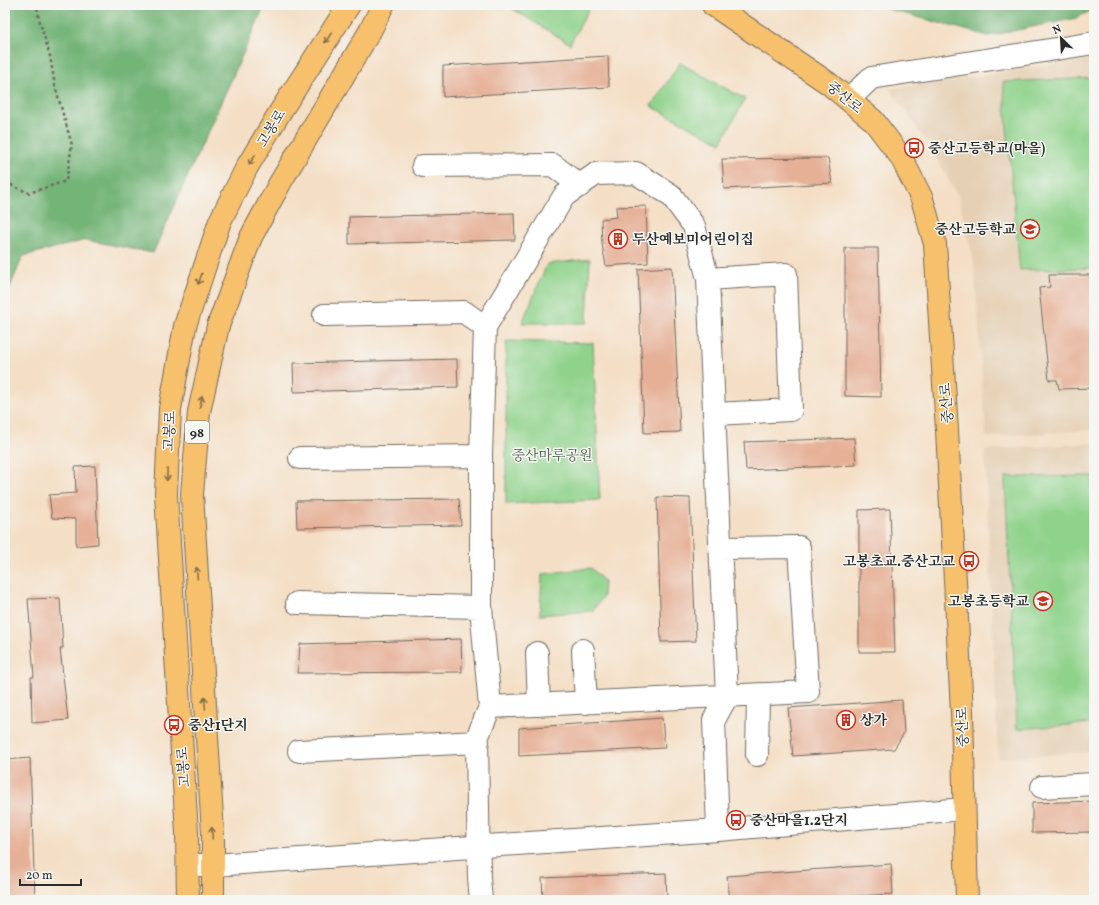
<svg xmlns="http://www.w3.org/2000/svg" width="1099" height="905" font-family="Vollkorn,'Noto Serif KR',serif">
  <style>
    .built { fill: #e5d0b5 }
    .green { fill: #8fd28b; stroke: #5d7e5b }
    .forest { fill: #73b477; stroke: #4f7051 }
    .building { fill: #e6b097 }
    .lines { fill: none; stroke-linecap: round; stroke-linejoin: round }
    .minor-casing { stroke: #716a61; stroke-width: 24 }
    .major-casing { stroke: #716a61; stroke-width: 24 }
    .path { stroke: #716a61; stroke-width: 2.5; stroke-dasharray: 3 3; stroke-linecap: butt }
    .minor { stroke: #fff; stroke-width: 22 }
    .major { stroke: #f7c06c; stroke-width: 22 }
    .oneway { stroke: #876e48 }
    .labels { text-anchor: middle; stroke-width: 3; stroke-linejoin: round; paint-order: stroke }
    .shield { fill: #f6f6f2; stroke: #686867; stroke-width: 1 }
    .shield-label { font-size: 13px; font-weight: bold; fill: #2b2b2b }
    .street-label { font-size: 14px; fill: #2b2b2b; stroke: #f6f6f2 }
    .poi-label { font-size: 14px; font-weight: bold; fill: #2b2b2b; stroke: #f6f6f2; text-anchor: start }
    .park-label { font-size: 14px; fill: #495d48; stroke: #f6f6f2 }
  </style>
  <rect width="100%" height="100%" fill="#f6f6f2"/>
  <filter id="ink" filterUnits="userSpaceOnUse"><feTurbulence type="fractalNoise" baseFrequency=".025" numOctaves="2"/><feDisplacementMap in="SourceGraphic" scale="8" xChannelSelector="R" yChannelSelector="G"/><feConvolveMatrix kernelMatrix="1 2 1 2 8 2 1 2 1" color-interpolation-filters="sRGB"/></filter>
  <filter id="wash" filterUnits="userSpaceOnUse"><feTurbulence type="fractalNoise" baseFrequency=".012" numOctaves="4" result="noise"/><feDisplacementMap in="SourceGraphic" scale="16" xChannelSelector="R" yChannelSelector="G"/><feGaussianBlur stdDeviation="0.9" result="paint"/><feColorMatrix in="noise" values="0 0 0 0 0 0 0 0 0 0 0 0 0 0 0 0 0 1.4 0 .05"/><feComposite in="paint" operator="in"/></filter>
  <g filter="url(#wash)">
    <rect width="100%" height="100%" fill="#f4dfc6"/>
    <!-- built -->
    <path class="built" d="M1094,58V430L986,437L974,262L958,196L927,142L890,89Z
      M1094,443V751L998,759L985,450Z"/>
    <!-- green -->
    <path class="green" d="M506,5H591L570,44Z
      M680,63L745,99L721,143L651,106Z
      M1094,78V268L1020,270L1003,82Z
      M590,259L587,323H522L547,264Z
      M506,341L593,343L600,500L506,504Z
      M1094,476V723L1017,729L1005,477Z
      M591,568L604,581L603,597L592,611L540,615L542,574Z"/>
    <!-- forest -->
    <path class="forest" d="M5,5H265L153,253L86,240L23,256L5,299Z
      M887,5H1094V9L1077,18L988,36L887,9Z"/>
    <g id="blocks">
      <!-- building -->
      <path class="building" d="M608,56L609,87L443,97V66Z
        M828,158L832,183L724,189L722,159Z
        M646,206L648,263L606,266L602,244L601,219L617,217L616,207Z
        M514,213L515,240L349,244V217Z
        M845,248H878L881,397L845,396Z
        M672,267L680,432L644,433L638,269Z
        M1049,275H1094V388L1059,389L1057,380H1049L1039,288L1050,287Z
        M457,359L458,387L294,392L293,363Z
        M854,438L856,465L746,470L744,442Z
        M95,466L98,544L76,546V519L52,518L49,495L76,493L75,467Z
        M657,497L690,498L696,641L661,642Z
        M459,499L461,525L297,528L296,501Z
        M890,509L895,652H859V510Z
        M60,598L63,648H60L68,720L32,723L31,677H34L28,599Z
        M461,639L462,672L298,673L300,644Z
        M902,700L904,733L894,749L793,756L788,708Z
        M662,718L665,748L519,756V728Z
        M30,758L35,900H5V760Z
        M1094,801V832L1032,833V803Z
        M891,864L893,894L786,900H730L727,876Z
        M666,873L667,900H543L542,878Z"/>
    </g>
  </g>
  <g filter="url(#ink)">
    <use href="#blocks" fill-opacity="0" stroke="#716a61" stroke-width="1"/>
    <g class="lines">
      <!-- minor casing -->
      <g class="minor-casing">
        <path id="minor" d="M849,99L871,78L1094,43
          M423,166L553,165L580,186
          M708,279L786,274L791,410L714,414
          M324,315L464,312L485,327
          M300,458L481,456
          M297,603L481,607
          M583,650L586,703
          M537,653L539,705
          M490,707L808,692L799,547L720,548
          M299,751L478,742
          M757,755L758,695
          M1042,787L1094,784
          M188,865H213L718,830L964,809
          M481,900L479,878L477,738L490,707L481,607V456L485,327L564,196L596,174L636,173L671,195L694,226L708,279L727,696L714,720L718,830"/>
      </g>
      <!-- major casing -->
      <g class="major-casing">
        <path id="major" d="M713,5L828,83L873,120L901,157L922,199L935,244L947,430L962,712L967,900
          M188,900L187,833L166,494L170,409L185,326L220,221L247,167L280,112L349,5
          M213,900V834L192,494L199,412L218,326L251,237L280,183L370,31L383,5"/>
      </g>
      <!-- path -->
      <path class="path" d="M5,187L11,185L29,193L66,181L72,145L55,86L50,56L39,19L37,5"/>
      <!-- minor -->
      <use href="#minor" class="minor"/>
      <!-- major -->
      <use href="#major" class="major"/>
    </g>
    <!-- one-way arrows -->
    <defs><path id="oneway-shaft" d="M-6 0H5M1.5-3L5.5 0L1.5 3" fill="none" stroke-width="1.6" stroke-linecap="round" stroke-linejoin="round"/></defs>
    <g class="oneway">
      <use href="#oneway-shaft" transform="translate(328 38) rotate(123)"/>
      <use href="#oneway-shaft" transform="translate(252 160) rotate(120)"/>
      <use href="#oneway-shaft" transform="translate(200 279) rotate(109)"/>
      <use href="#oneway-shaft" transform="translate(201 402) rotate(-77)"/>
      <use href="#oneway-shaft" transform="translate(167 475) rotate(92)"/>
      <use href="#oneway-shaft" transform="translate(197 573) rotate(-94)"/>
      <use href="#oneway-shaft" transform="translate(205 703) rotate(-94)"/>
      <use href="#oneway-shaft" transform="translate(212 833) rotate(-92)"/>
    </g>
  </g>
  <!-- icons -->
  <defs>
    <g id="bus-ring" transform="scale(1)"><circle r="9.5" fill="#f6f6f2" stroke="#c8321e" stroke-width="1.5"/><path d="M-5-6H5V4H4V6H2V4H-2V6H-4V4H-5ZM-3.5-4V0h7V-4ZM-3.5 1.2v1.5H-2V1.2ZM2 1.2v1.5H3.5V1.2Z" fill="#c8321e"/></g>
    <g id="school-ring" transform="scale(1)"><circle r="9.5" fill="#f6f6f2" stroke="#c8321e" stroke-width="1.5"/><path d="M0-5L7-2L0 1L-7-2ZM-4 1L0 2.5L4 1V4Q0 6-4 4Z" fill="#c8321e"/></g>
    <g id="building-ring" transform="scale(1)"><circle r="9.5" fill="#f6f6f2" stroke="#c8321e" stroke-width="1.5"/><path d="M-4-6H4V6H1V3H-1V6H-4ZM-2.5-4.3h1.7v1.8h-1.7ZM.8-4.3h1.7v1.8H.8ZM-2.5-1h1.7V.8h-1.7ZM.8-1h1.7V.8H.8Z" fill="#c8321e"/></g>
  </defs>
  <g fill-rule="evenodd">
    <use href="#bus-ring" x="914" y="148"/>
    <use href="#school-ring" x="1030" y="229"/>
    <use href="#building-ring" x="618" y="239"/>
    <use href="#bus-ring" x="969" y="561"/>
    <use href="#school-ring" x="1043" y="601"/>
    <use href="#building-ring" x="846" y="720"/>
    <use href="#bus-ring" x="174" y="725"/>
    <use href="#bus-ring" x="736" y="820"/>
  </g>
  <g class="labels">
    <!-- shield labels -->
    <rect class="shield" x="185" y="421" width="24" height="22" rx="3"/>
    <g class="shield-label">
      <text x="197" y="437">98</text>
    </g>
    <!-- street labels -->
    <g class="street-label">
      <text transform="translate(845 97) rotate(39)" y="5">중산로</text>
      <text transform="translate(271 128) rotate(-59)" y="5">고봉로</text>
      <text transform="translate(946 403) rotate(-94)" y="5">중산로</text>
      <text transform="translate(169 431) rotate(-87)" y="5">고봉로</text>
      <text transform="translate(962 727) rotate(-92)" y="5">중산로</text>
      <text transform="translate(183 767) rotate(-94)" y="5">고봉로</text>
    </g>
    <!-- poi labels -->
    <g class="poi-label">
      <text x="928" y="153">중산고등학교(마을)</text>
      <text x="1016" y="234" text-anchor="end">중산고등학교</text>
      <text x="632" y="244">두산예보미어린이집</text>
      <text x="955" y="566" text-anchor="end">고봉초교.중산고교</text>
      <text x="1029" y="606" text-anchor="end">고봉초등학교</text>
      <text x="860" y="725">상가</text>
      <text x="188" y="730">중산1단지</text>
      <text x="750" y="825">중산마을1.2단지</text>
    </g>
    <!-- park labels -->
    <g class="park-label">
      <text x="552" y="460">중산마루공원</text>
    </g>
  </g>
  <!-- margin -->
  <rect width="1099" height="905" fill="none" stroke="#f6f6f2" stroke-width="20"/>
  <!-- north arrow -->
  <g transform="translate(1061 38) rotate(335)" stroke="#f6f6f2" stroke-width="3" paint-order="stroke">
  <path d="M0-3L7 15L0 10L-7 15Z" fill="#2b2b2b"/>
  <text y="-6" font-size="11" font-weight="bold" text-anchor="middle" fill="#2b2b2b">N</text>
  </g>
  <!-- scale -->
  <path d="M20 879v6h61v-6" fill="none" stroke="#2b2b2b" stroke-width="2"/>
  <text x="26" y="879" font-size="12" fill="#2b2b2b" stroke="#f6f6f2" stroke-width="3" paint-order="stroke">20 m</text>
</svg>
